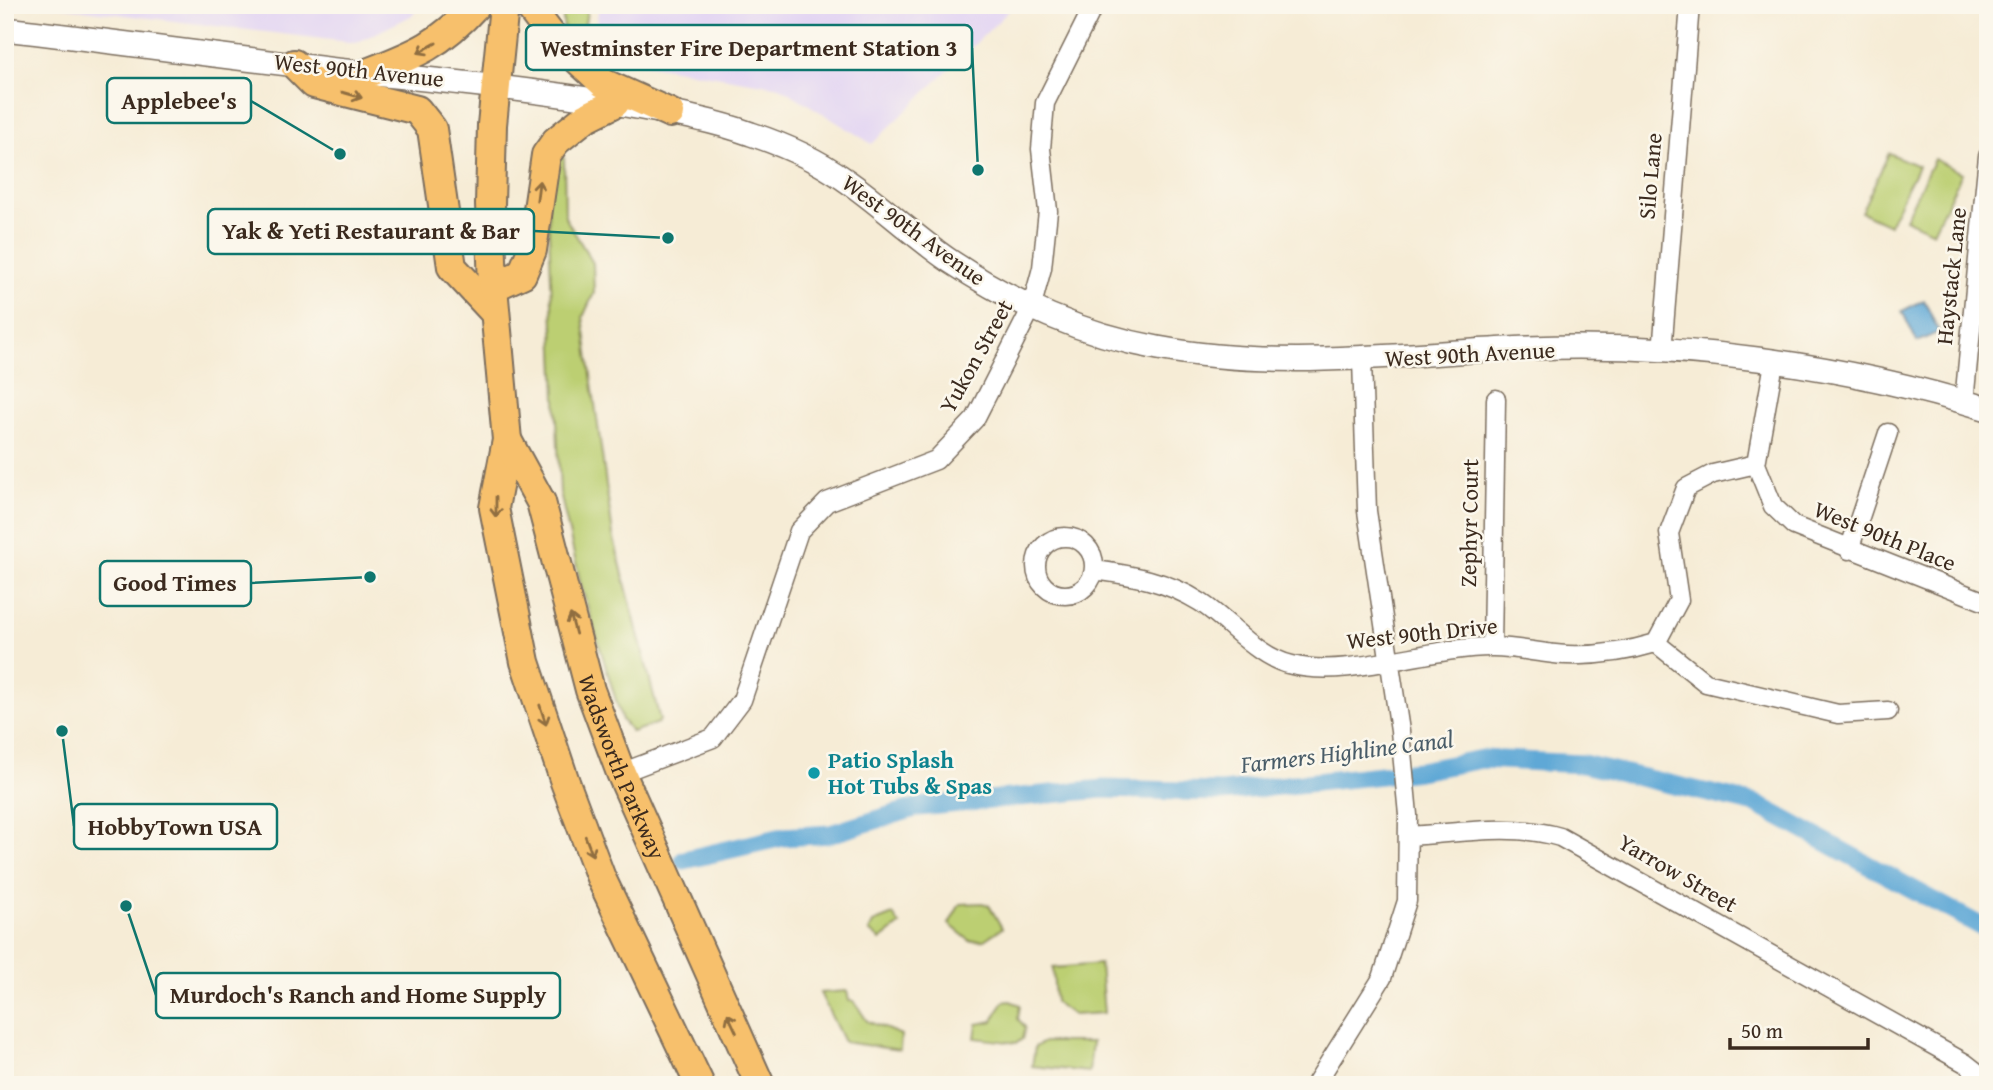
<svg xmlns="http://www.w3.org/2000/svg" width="1993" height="1090" font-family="'Gentium Book Plus',serif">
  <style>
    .built { fill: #e2d4f3 }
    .green { fill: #bccf72; stroke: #7c7c48; stroke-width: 2 }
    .water { fill: #5fa8d6; stroke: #4d697a; stroke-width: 2 }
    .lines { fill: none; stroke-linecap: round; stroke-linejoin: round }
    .canal { stroke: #5fa8d6; stroke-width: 19 }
    .minor-casing { stroke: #7c6e5e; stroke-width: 21 }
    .tertiary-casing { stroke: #7c6e5e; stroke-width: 26 }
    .primary-casing { stroke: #7c6e5e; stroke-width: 32 }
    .minor { stroke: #fff; stroke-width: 18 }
    .tertiary { stroke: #fff; stroke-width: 23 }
    .primary { stroke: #f7c06c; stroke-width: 28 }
    .oneway { stroke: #906e41 }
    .culture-dot { fill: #0f9aa8; stroke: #fbf7ec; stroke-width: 2.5 }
    .labels { text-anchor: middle; stroke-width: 5; stroke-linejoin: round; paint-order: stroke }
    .street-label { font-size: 23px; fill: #3b2a1e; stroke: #fbf7ec }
    .culture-label { font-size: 23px; font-weight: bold; fill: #0d838f; stroke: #fbf7ec; text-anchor: start }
    .water-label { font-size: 24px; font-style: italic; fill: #495c68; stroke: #fbf7ec }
    .leader { fill: none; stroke: #0f766e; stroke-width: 2.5 }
    .callout-dot { fill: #0f766e; stroke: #fbf7ec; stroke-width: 2.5 }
    .callout { fill: #fbf7ec; stroke: #0f766e; stroke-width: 2.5 }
    .callout-label { font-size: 24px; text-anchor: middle; font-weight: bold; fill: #3b2a1e }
  </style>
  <rect width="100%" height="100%" fill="#fbf7ec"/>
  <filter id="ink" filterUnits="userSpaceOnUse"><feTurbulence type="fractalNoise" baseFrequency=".0143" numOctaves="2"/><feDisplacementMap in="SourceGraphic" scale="14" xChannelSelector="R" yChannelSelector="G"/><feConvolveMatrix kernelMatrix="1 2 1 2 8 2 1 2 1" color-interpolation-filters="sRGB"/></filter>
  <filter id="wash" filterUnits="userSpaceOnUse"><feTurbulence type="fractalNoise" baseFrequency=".00686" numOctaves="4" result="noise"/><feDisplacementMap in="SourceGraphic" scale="28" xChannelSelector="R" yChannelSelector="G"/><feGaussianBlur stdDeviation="1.57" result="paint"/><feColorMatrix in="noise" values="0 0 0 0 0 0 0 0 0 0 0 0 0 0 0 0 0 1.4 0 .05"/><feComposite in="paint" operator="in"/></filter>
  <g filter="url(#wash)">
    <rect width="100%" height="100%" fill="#f6ecd6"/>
    <!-- built -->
    <path class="built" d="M43,5H419L413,15L356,43Z
      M599,5H1015L872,144L780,87L592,55Z"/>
    <!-- green -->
    <path class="green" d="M562,5H588L584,29L572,35L564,33Z
      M1889,153L1918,166L1889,225L1861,212Z
      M559,156L564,158L565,217L593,263L594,293L583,317L613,535L660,720L658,723L632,732L622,720L581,585L560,493L547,184Z
      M1934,159L1962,173L1933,232L1905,219Z
      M982,903L989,905L1002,928L984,940L970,941L949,924L960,904Z
      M893,915L900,925L880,940L869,931L873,923Z
      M1100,964L1104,1013L1073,1015L1055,1002L1053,968Z
      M847,991L849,1001H854L867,1021L901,1035L900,1050L844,1042L820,993Z
      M1010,1001L1020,1005L1018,1019L1025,1027L1022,1039L1017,1043L975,1038L977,1024L993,1021L1003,1002Z
      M1044,1042H1092L1089,1072L1032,1066L1035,1047Z"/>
    <!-- water -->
    <path class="water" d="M1924,300L1939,332L1917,342L1902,311Z"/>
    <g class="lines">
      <!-- canal -->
      <path class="canal" d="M684,860L783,837L830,834L918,807L1102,789L1222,792L1419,771L1482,759L1583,764L1756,804L1988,930"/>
    </g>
  </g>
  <g filter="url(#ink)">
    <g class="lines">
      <!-- minor casing -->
      <g class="minor-casing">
        <path id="minor" d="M1662,352L1690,5
          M1964,402L1988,156
          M1756,464L1773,506L1794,526L1988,603
          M1756,464L1774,363
          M1036 566a29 29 0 1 1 58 0a29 29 0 1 1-58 0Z
          M1849,550L1888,433
          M1094,570C1132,575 1167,581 1200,602C1230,621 1256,657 1292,665C1349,679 1433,646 1493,647C1517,647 1542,654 1567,655C1598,656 1626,652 1656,643L1706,683L1838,714L1888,711
          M1656,643L1679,600L1669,533L1686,488L1713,474L1756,464
          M1492,647L1496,399
          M621,773L713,738L742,700L799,531L827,502L936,460L975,419L1031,309L1042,268L1048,211L1041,149L1045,103L1094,5
          M1409,836C1459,833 1512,823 1560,837L1965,1063L1988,1081
          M1315,1085L1382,978L1407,901L1408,815L1400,731L1367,511L1362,360"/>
      </g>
      <!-- tertiary casing -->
      <g class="tertiary-casing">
        <path id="tertiary" d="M5,29C128,43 251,61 374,74C460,82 545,91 631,106C671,113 713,120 751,134C784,145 816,159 844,179C881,204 913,236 950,261C1015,304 1081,334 1158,348C1282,371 1404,353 1529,348C1681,342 1842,364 1988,409"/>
      </g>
      <!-- primary casing -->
      <g class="primary-casing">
        <g id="primary">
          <path d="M504,5L492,125L490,204L493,287L507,440L494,508L525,662L565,782L601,878L700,1085"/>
          <path d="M528,5L550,34L603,83L670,113"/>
          <path d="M294,64L314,84L417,110L432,129L452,267L495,313"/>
          <path d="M367,73C416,54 440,45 476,5"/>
          <path d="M493,287L522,274L532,250L546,155L556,141L585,118L615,103"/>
          <path id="s1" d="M507,440L541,502L590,690L621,773L760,1085"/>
        </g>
      </g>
      <!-- minor -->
      <use href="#minor" class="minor"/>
      <!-- tertiary -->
      <use href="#tertiary" class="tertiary"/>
      <!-- primary -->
      <use href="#primary" class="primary"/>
    </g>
    <!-- one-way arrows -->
    <defs><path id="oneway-shaft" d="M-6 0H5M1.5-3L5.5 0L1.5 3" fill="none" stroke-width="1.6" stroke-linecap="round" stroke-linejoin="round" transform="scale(1.75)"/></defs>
    <g class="oneway">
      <use href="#oneway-shaft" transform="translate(427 48) rotate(151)"/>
      <use href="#oneway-shaft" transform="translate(352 95) rotate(16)"/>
      <use href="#oneway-shaft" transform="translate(538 191) rotate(-83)"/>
      <use href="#oneway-shaft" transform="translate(496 507) rotate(90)"/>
      <use href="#oneway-shaft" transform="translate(573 624) rotate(-105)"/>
      <use href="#oneway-shaft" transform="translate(543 715) rotate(72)"/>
      <use href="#oneway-shaft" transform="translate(589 846) rotate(69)"/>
      <use href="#oneway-shaft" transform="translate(732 1023) rotate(-115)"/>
    </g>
  </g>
  <!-- markers -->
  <circle class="culture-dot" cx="814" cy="773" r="7"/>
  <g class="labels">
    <!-- street labels -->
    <g class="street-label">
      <text transform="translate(359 70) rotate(6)" y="8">West 90th Avenue</text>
      <text transform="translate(1650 176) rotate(-85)" y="8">Silo Lane</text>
      <text transform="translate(914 230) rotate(36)" y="8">West 90th Avenue</text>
      <text transform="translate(1951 276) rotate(-84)" y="8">Haystack Lane</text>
      <text transform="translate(1470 354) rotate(-3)" y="8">West 90th Avenue</text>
      <text transform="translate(976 356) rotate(-61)" y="8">Yukon Street</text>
      <text transform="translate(1469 523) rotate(-89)" y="8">Zephyr Court</text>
      <text transform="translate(1885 536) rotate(22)" y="8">West 90th Place</text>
      <text transform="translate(1422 633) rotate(-6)" y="8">West 90th Drive</text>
      <text dy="8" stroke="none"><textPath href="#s1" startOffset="348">Wadsworth Parkway</textPath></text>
      <text transform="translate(1678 873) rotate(30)" y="8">Yarrow Street</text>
    </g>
    <!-- culture labels -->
    <g class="culture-label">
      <text x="828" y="768">Patio Splash<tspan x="828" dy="26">Hot Tubs &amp; Spas</tspan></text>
    </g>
    <!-- water labels -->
    <g class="water-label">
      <text transform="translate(1347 752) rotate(-7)" y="8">Farmers Highline Canal</text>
    </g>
  </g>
  <!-- callouts -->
  <path class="leader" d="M978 170L972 48M340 154L251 101M668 238L534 231M370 577L251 583M62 731L74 826M126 906L156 995"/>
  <g class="callout-dot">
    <circle cx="978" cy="170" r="7"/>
    <circle cx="340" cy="154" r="7"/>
    <circle cx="668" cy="238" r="7"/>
    <circle cx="370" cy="577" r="7"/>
    <circle cx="62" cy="731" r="7"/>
    <circle cx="126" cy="906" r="7"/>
  </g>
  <g class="callout">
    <rect x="526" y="25" width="446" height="45" rx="7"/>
    <rect x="107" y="78" width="144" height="45" rx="7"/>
    <rect x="208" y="209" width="326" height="45" rx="7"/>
    <rect x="100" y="561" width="151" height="45" rx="7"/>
    <rect x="74" y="804" width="203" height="45" rx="7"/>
    <rect x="156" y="973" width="404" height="45" rx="7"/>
  </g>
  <g class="callout-label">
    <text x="749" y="56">Westminster Fire Department Station 3</text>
    <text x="179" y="109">Applebee's</text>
    <text x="371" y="239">Yak &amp; Yeti Restaurant &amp; Bar</text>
    <text x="175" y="591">Good Times</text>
    <text x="175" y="835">HobbyTown USA</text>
    <text x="358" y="1003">Murdoch's Ranch and Home Supply</text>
  </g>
  <!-- margin -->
  <rect width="1993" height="1090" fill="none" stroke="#fbf7ec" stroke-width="28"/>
  <!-- scale -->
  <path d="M1730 1038v10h138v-10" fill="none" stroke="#3b2a1e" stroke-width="3.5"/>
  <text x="1741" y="1038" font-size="21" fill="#3b2a1e" stroke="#fbf7ec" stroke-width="5" paint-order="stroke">50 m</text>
</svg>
